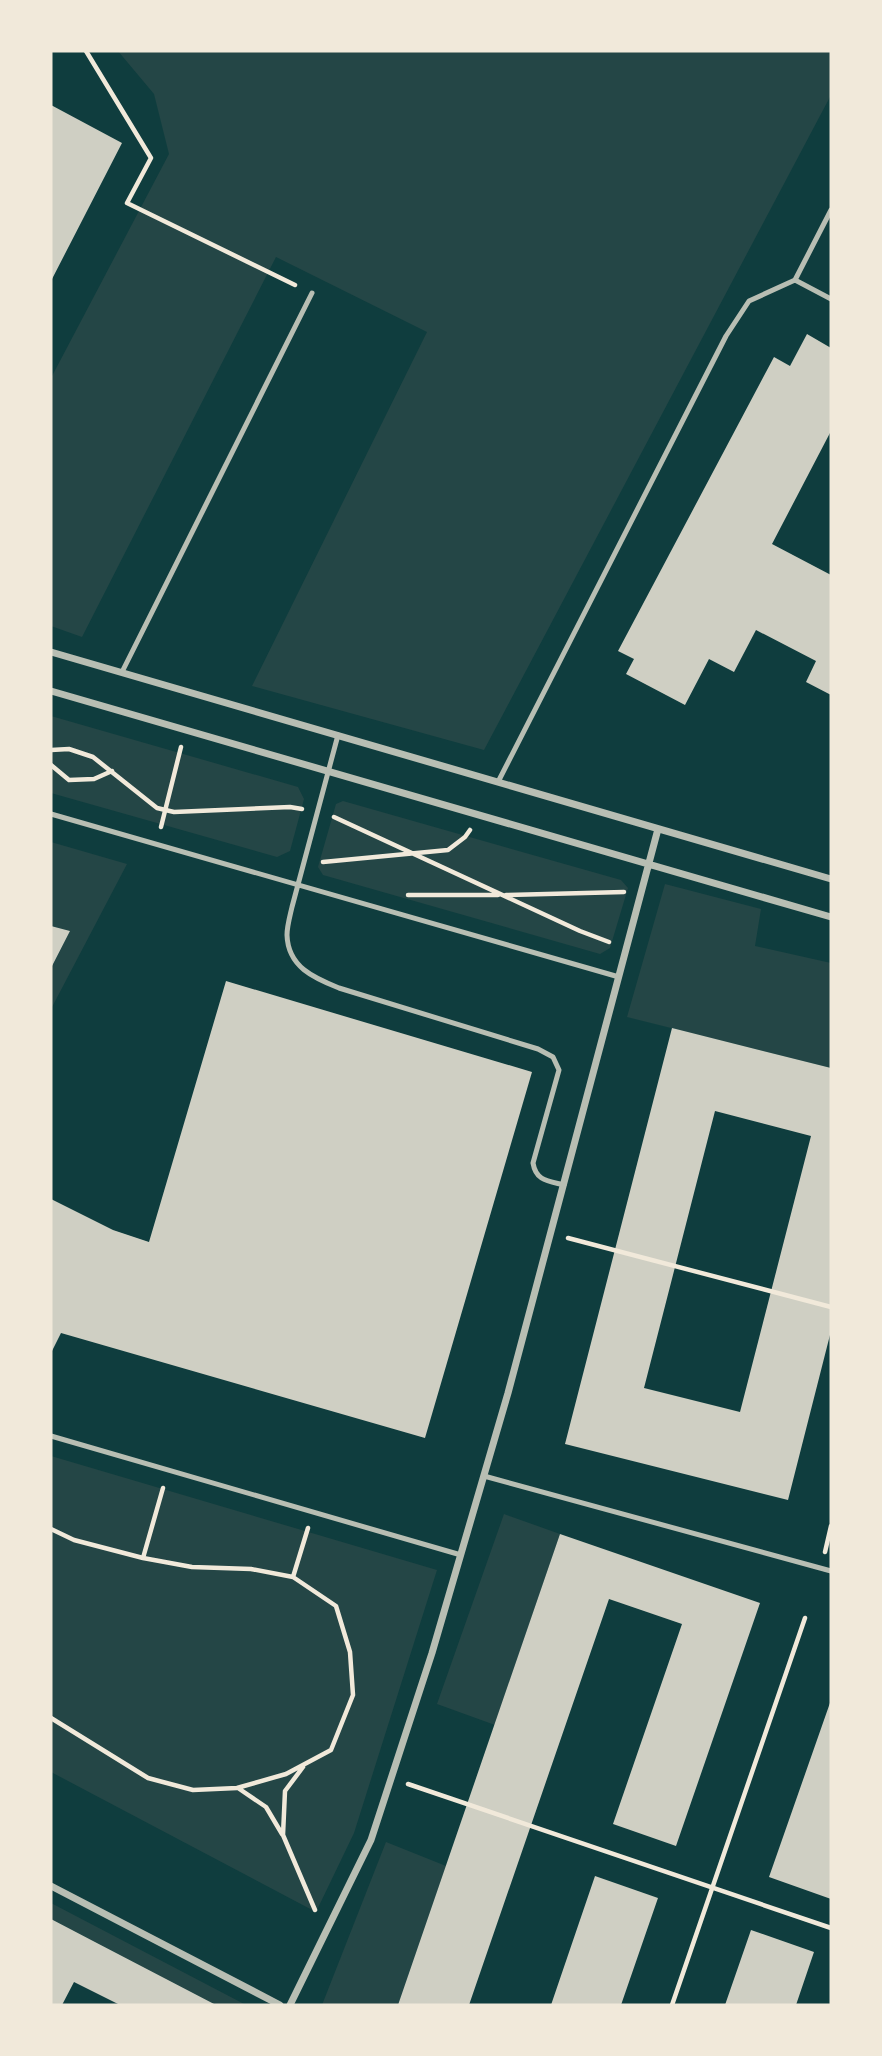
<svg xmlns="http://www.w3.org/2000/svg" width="882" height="2056" font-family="'Fira Sans',sans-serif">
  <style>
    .green { fill: #244646 }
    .building { fill: #cfcfc3; fill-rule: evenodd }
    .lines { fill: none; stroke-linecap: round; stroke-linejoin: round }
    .path { stroke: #f1e9da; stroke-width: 4.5 }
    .service { stroke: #b8beb3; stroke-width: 5 }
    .minor { stroke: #b8beb3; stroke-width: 7 }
  </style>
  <rect width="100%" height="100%" fill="#0f3d3e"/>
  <!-- green -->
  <path class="green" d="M118,51H831V95L484,750L252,686L427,332L276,257L82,637L51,626V378L169,154L154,94Z
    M51,716L298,787L304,799L290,851L277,857L51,793Z
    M343,801L621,880L628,888L610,948L600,954L323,875L318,867L336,804Z
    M51,842L127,864L51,1009V968L70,931L51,926Z
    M665,884L761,909L755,946L831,963V1068L627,1017Z
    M51,1456L437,1570L354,1833L316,1912L51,1772Z
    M504,1514L560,1534L495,1725L437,1704Z
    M386,1842L446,1866L398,2005H322Z
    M51,1903L246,2005H216L51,1919Z"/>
  <!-- building -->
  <path class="building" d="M51,105L122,143L51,281Z
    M807,334L831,348V431L772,544L831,575V695L806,682L816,661L756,630L734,672L709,659L685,705L626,674L634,659L618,651L774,357L790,366Z
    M51,926L70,931L51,968Z
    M226,981L532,1072L425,1438L61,1333L51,1353V1199L113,1230L149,1242Z
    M672,1028L831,1068V1331L788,1500L565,1444ZM715,1111L811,1136L740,1412L644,1388Z
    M560,1534L760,1603L676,1846L613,1824L682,1624L609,1599L469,2005H398Z
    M831,1700V1899L769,1877Z
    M595,1876L658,1898L621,2005H551Z
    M51,1919L95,1942L216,2005H120L74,1982L62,2005H51Z
    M751,1930L814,1952L796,2005H725Z"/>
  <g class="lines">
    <!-- path -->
    <path class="path" d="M86,51L151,158L127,203L295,285
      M51,750L69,749L93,757L157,808L174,812L290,807L302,809
      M51,765L69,780L94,779L112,771
      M334,817L580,931L609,942
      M161,827L181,747
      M323,862L448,850L465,837L470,830
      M408,895H498
      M506,895L624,892
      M568,1238L831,1307
      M51,1529L74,1540L143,1558L192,1567L251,1569L293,1577L336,1606L350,1652L353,1695L331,1750L286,1774L237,1788L193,1790L148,1778L51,1718
      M825,1552L831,1526
      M143,1558L163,1488
      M293,1577L308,1528
      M303,1767L285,1791L283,1835L315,1910
      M408,1784L831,1928
      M238,1788L266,1807L282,1834
      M672,2005L805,1618"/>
    <!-- service -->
    <path class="service" d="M795,280L831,299
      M122,672L312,293
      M338,735L292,907C290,916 287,926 287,935C288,967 314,978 339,988L538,1049L553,1057L559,1070L533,1163C536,1181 548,1181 564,1185
      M498,782L726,336L749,301L795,280L831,210
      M51,814L619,977
      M51,1436L461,1555
      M484,1476L831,1571"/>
    <!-- minor -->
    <path class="minor" d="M51,652L831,879
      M51,691L831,917
      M51,1886L280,2005
      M290,2005L371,1840L432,1653L508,1393L658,829"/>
  </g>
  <!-- border -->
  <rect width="882" height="2056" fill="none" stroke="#f1e9da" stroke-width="105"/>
</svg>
